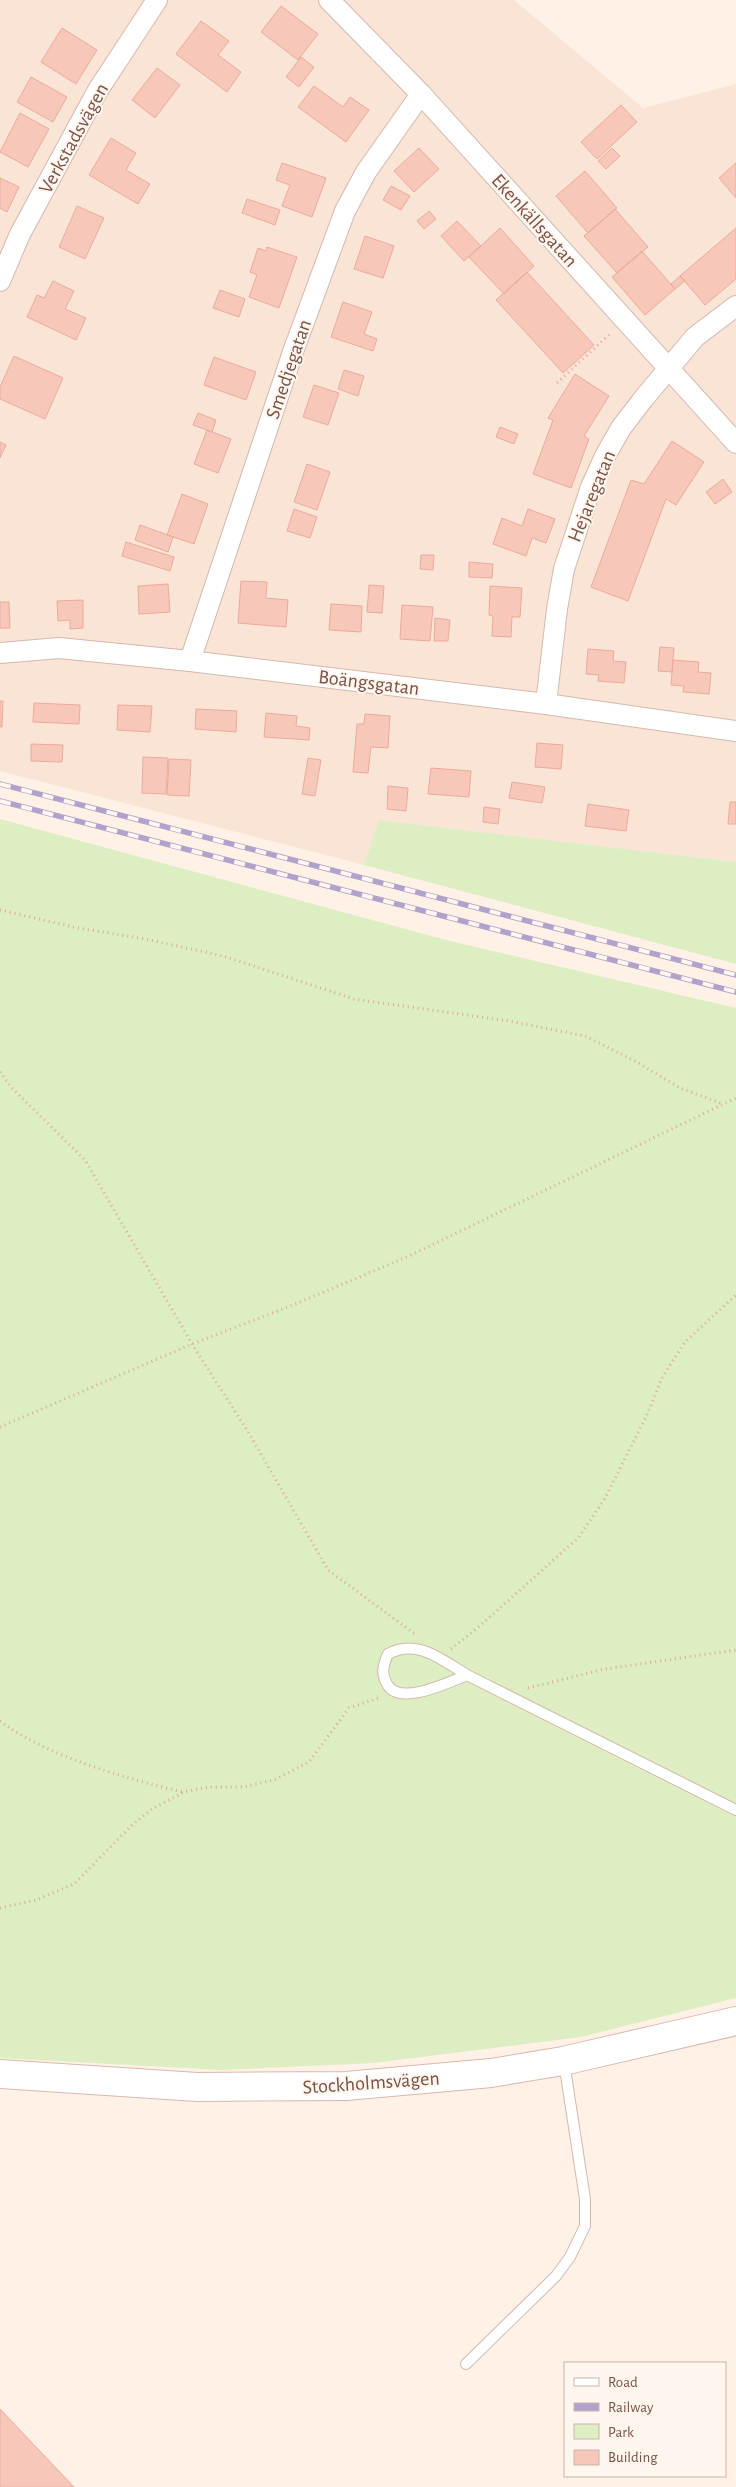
<svg xmlns="http://www.w3.org/2000/svg" width="736" height="2487" font-family="'Alegreya Sans',sans-serif">
  <style>
    .residential { fill: #f9e4d6 }
    .green { fill: #dceec2 }
    .building { fill: #f7c8ba; stroke: #ecaa99 }
    .lines { fill: none; stroke-linecap: round; stroke-linejoin: round }
    .service-casing { stroke: #d5b8ad; stroke-width: 12 }
    .minor-casing { stroke: #d5b8ad; stroke-width: 22 }
    .secondary-casing { stroke: #dab8ac; stroke-width: 30 }
    .path { stroke: #ddaa9d; stroke-width: 3; stroke-dasharray: 1 4; stroke-linecap: butt }
    .service { stroke: #fff; stroke-width: 10 }
    .minor { stroke: #fff; stroke-width: 20 }
    .secondary { stroke: #fff; stroke-width: 28 }
    .rail-casing { stroke: #b1a2cb; stroke-width: 5.5 }
    .rail { stroke: #fff6ee; stroke-width: 4; stroke-dasharray: 11; stroke-linecap: butt }
    .labels { text-anchor: middle; stroke-width: 4; stroke-linejoin: round; paint-order: stroke }
    .street-label { font-size: 20px; fill: #7b5147; stroke: #fff6ee }
  </style>
  <rect width="100%" height="100%" fill="#fff1e6"/>
  <!-- residential -->
  <path class="residential" d="M0,0H514L643,108L736,84V862L379,820L364,865L0,771Z"/>
  <!-- green -->
  <path class="green" d="M0,819L446,940L736,1008V1998L581,2037L373,2063L222,2070L0,2058Z
    M379,820L736,862V964L364,865Z"/>
  <!-- building -->
  <path class="building" d="M281,6L318,34L298,60L261,32Z
    M201,21L229,41L218,55L241,72L227,92L176,54Z
    M62,28L97,50L76,84L41,62Z
    M301,57L314,67L299,87L286,77Z
    M157,68L180,85L155,118L132,100Z
    M31,77L67,97L53,122L17,102Z
    M314,86L343,107L350,97L369,110L346,142L298,107Z
    M621,105L637,122L597,159L581,142Z
    M20,113L49,129L28,167L0,152Z
    M111,138L136,153L126,170L150,184L138,204L89,175Z
    M419,148L439,169L414,192L394,171Z
    M612,148L620,156L606,169L598,161Z
    M282,163L326,178L312,217L282,206L290,185L276,180Z
    M736,163V198L719,178Z
    M585,171L617,208L588,233L556,196Z
    M0,178L19,187L7,212L0,208Z
    M391,186L410,196L401,210L383,200Z
    M247,199L280,210L275,225L242,213Z
    M77,206L104,218L85,259L59,247Z
    M615,209L648,247L617,273L584,236Z
    M429,211L436,219L424,229L417,221Z
    M457,221L481,246L464,261L441,236Z
    M500,228L534,266L504,294L469,257Z
    M736,228V279L705,305L680,276Z
    M365,236L394,246L383,278L354,269Z
    M267,247L297,257L279,308L249,297L257,275L250,272L258,248L266,251Z
    M642,251L675,289L645,315L612,277Z
    M527,272L594,345L563,373L496,300Z
    M680,276L685,281L675,289L671,284Z
    M53,281L74,291L65,309L86,318L76,340L27,317L37,295L44,298Z
    M220,290L245,299L239,317L213,308Z
    M343,302L372,312L364,334L377,339L373,351L331,337Z
    M14,356L63,378L45,419L0,399V387Z
    M214,357L256,372L246,400L204,385Z
    M344,370L364,376L358,396L338,389Z
    M575,374L609,396L584,436L589,439L571,488L533,474L553,420L548,418Z
    M314,385L339,393L328,425L303,417Z
    M198,413L216,420L212,432L193,425Z
    M500,427L518,434L514,444L496,437Z
    M207,430L231,439L218,473L194,464Z
    M672,441L704,462L676,505L666,499L628,601L591,587L631,480L644,484Z
    M0,442L6,445L0,458Z
    M307,464L330,472L317,510L294,502Z
    M723,479L732,492L715,504L706,492Z
    M182,494L208,504L194,544L167,535Z
    M294,509L317,517L310,538L287,531Z
    M528,509L555,519L546,543L532,538L526,556L493,544L502,518L522,526Z
    M140,525L173,537L168,552L135,540Z
    M126,542L174,557L170,571L122,556Z
    M421,555H434L433,570L420,569Z
    M469,562L493,564L492,578L469,577Z
    M241,581L267,582L266,598L288,600L286,627L238,623Z
    M168,584L170,612L139,614L138,586Z
    M369,585L384,586L382,613L367,612Z
    M490,586L522,588L520,617H512L511,637L492,636L493,616L489,615Z
    M83,600V628L70,629V620L58,621L57,601Z
    M0,602H9L10,628H0Z
    M331,604L362,606L361,632L329,630Z
    M402,605L433,607L430,641L400,639Z
    M435,618L450,620L448,641H434Z
    M660,647L674,648L672,672L658,671Z
    M588,649L614,651L613,661L626,662L624,683L598,681L599,675L586,674Z
    M673,660L699,662L698,672L711,673L709,694L683,692L684,686L671,685Z
    M0,701H3L2,727H0Z
    M34,703L80,705L79,724L33,722Z
    M118,705L152,706L150,732L117,730Z
    M196,709L237,711L236,732L195,729Z
    M266,713L297,716L296,726L310,728L309,740L264,737Z
    M365,714L390,716L388,748L371,747L368,773L353,772L357,724H364Z
    M537,743L563,745L561,769L535,767Z
    M31,744L63,745L62,762L31,761Z
    M143,757L168,758L166,794L142,793Z
    M308,758L321,760L315,796L302,794Z
    M169,759L191,760L189,796L167,795Z
    M431,768L471,771L469,797L428,794Z
    M512,782L545,787L542,803L509,798Z
    M388,786L408,788L406,811L387,809Z
    M730,802H736V824H728Z
    M588,804L629,810L626,831L585,826Z
    M484,807L500,809L498,824L483,822Z
    M0,2409L74,2487H0Z"/>
  <g class="lines">
    <!-- service casing -->
    <g class="service-casing">
      <path id="service" d="M467,1675C449,1682 399,1707 387,1684C381,1674 383,1665 388,1654C417,1638 442,1660 467,1675L736,1810
        M466,2364L556,2276L570,2257L585,2226V2199L564,2062"/>
    </g>
    <!-- minor casing -->
    <g class="minor-casing">
      <path id="minor" d="M329,0L421,94L736,443
        M0,281L20,234L98,90L157,0
        M0,653L59,648L190,661L546,704L736,731
        M190,661L294,349L345,211L366,172L421,94
        M546,704L557,609L564,569L591,487L605,456L621,428L644,398L695,337L736,306"/>
    </g>
    <!-- secondary casing -->
    <g class="secondary-casing">
      <path id="secondary" d="M0,2074L197,2087L346,2086L491,2073L563,2061L736,2021"/>
    </g>
    <!-- path -->
    <path class="path" d="M557,383L611,333
      M0,910L78,928L145,939L223,956L354,999L509,1021L585,1036L635,1061L680,1088L723,1104
      M0,1072L11,1087L85,1160L192,1344L247,1430L328,1570L415,1634
      M0,1427L192,1344L293,1305L409,1256L736,1098
      M451,1649L481,1625L578,1538L604,1500L645,1419L663,1376L685,1342L736,1295
      M528,1688L605,1669L736,1650
      M0,1721C46,1756 127,1779 183,1792
      M0,1908L36,1900L74,1884L133,1824L152,1809L184,1792L208,1787H243L274,1780L309,1762L349,1708L379,1698"/>
    <!-- service -->
    <use href="#service" class="service"/>
    <!-- minor -->
    <use href="#minor" class="minor"/>
    <!-- secondary -->
    <use href="#secondary" class="secondary"/>
    <!-- rail casing -->
    <g class="rail-casing">
      <path id="rail" d="M0,784L736,975
        M0,801L736,992"/>
    </g>
    <!-- rail -->
    <use href="#rail" class="rail"/>
  </g>
  <g class="labels">
    <!-- street labels -->
    <g class="street-label">
      <text transform="translate(73 138) rotate(-61)" y="7">Verkstadsvägen</text>
      <text transform="translate(535 220) rotate(48)" y="7">Ekenkällsgatan</text>
      <text transform="translate(288 369) rotate(-71)" y="7">Smedjegatan</text>
      <text transform="translate(591 496) rotate(-68)" y="7">Hejaregatan</text>
      <text transform="translate(369 682) rotate(7)" y="7">Boängsgatan</text>
      <text transform="translate(371 2082) rotate(-4)" y="7">Stockholmsvägen</text>
    </g>
  </g>
  <!-- legend -->
  <rect x="564" y="2362" width="162" height="115" fill="#fff6ee" stroke="#cab4ab"/>
  <rect x="574" y="2378" width="25" height="8" fill="#ffffff" stroke="#cab4ab"/>
  <text x="608" y="2387" font-size="15" fill="#7b5147">Road</text>
  <rect x="574" y="2403" width="25" height="8" fill="#b1a2cb" stroke="#cab4ab"/>
  <text x="608" y="2412" font-size="15" fill="#7b5147">Railway</text>
  <rect x="574" y="2424" width="25" height="15" fill="#dceec2" stroke="#cab4ab"/>
  <text x="608" y="2437" font-size="15" fill="#7b5147">Park</text>
  <rect x="574" y="2450" width="25" height="15" fill="#f7c8ba" stroke="#cab4ab"/>
  <text x="608" y="2462" font-size="15" fill="#7b5147">Building</text>
</svg>
